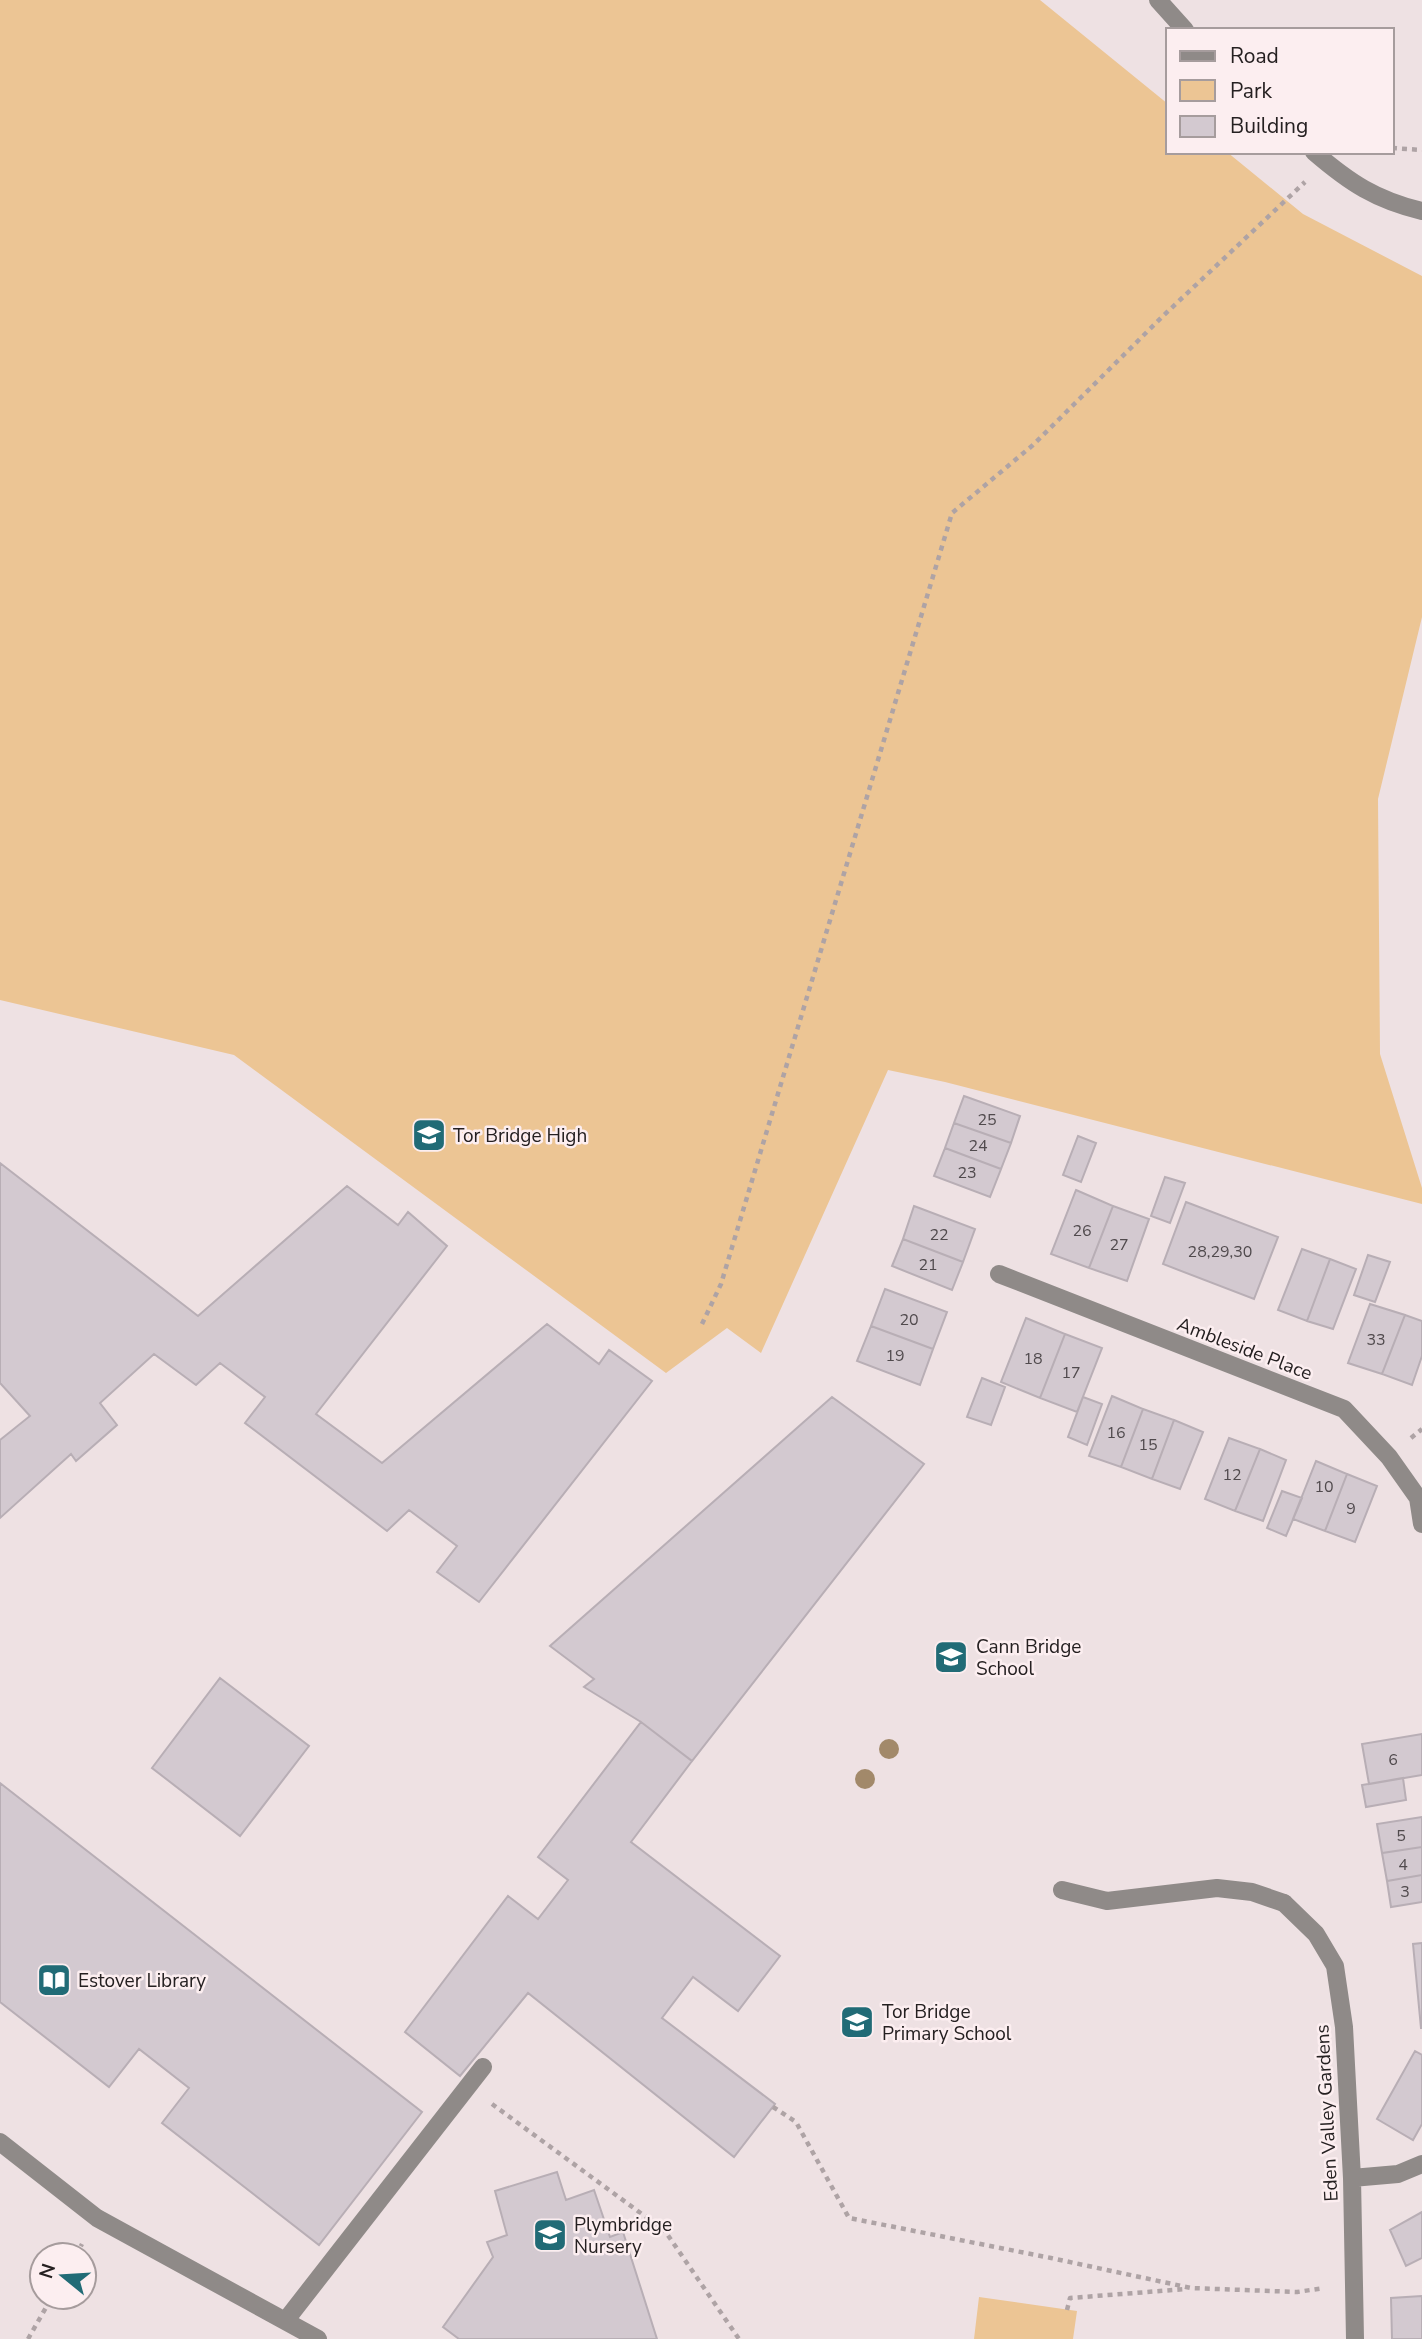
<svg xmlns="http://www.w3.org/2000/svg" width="1422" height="2339" font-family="'Nunito Sans',sans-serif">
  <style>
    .green { fill: #ecc594 }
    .building { fill: #d3c9d0; stroke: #b8aeb5; stroke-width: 2 }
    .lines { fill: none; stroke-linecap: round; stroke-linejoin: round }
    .path { stroke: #aea3a5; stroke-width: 4.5; stroke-dasharray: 5 5; stroke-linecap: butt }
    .lane { stroke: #8f8a88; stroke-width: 18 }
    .street { stroke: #8f8a88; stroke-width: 18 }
    .tree { fill: #a2896a }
    .labels { text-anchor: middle; stroke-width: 5; stroke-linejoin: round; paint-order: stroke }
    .number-label { font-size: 16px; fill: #504a4d }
    .poi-label { font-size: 19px; fill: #252021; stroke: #fceef0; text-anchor: start }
    .street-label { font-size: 19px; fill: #252021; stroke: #fceef0 }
  </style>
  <rect width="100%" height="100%" fill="#eee1e3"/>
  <!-- green -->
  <path class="green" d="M0,0H1040L1168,104V152H1227L1303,214L1422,276V617L1378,799L1380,1054L1422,1188V1204L945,1082L888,1070L761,1353L727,1328L666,1373L234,1055L0,1000Z
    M979,2297L1077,2311L1073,2339H974Z"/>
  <!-- building -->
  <path class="building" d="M964,1096L1020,1116L1011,1143L954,1123Z
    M954,1123L1011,1143L1001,1169L945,1148Z
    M1078,1136L1096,1143L1081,1182L1063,1175Z
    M945,1148L1001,1169L990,1197L934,1176Z
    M0,1163L198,1316L347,1186L398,1225L408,1212L447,1246L316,1414L382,1463L547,1324L599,1364L609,1350L652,1381L479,1602L437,1572L457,1546L409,1510L387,1531L245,1423L265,1397L220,1363L196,1385L154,1354L100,1403L117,1425L76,1461L71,1454L0,1518V1440L30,1416L0,1383Z
    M1165,1177L1185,1183L1170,1223L1151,1216Z
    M1076,1190L1113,1206L1089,1268L1051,1254Z
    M1186,1202L1278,1237L1254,1299L1163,1264Z
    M914,1206L975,1229L963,1262L903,1239Z
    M1113,1206L1149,1219L1127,1281L1089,1268Z
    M903,1239L963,1262L952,1290L892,1266Z
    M1302,1249L1330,1259L1307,1321L1278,1310Z
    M1368,1255L1390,1262L1375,1302L1354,1295Z
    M1330,1259L1356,1269L1333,1329L1307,1321Z
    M885,1289L947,1312L933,1349L871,1326Z
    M1370,1304L1405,1315L1382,1374L1348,1363Z
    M1405,1315L1422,1321V1356L1412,1385L1382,1374Z
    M1026,1318L1065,1334L1040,1398L1001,1382Z
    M871,1326L933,1349L920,1385L857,1361Z
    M1065,1334L1102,1348L1077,1412L1040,1398Z
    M982,1378L1005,1387L991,1425L967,1417Z
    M1112,1396L1143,1409L1121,1467L1089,1456Z
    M832,1397L924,1464L692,1761L641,1722L584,1687L594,1679L550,1646Z
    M1083,1397L1102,1404L1087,1445L1068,1437Z
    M1143,1409L1174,1420L1152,1479L1121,1467Z
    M1174,1420L1203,1432L1180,1489L1152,1479Z
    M1229,1438L1260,1449L1235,1511L1205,1499Z
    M1260,1449L1286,1460L1263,1521L1235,1511Z
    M1316,1461L1347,1474L1325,1531L1293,1519Z
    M1347,1474L1377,1486L1355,1542L1325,1531Z
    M1282,1491L1302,1498L1286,1536L1267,1528Z
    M220,1678L309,1746L240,1836L152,1768Z
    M641,1722L692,1761L631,1842L780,1956L738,2011L693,1977L662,2018L775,2104L734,2157L528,1993L460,2076L405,2032L508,1896L538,1919L568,1880L538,1857Z
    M1422,1734V1775L1369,1784L1362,1744Z
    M1403,1778L1406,1800L1366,1807L1362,1785Z
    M0,1783L422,2112L319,2245L162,2123L189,2088L139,2049L109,2087L0,2002Z
    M1422,1817V1847L1382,1853L1377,1824Z
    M1422,1847V1875L1387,1881L1382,1853Z
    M1422,1875V1902L1391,1907L1387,1881Z
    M1422,1943V2028H1421L1413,1944Z
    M1415,2051L1422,2055V2124L1413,2140L1377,2119Z
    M557,2172L566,2200L594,2190L610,2237L623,2232L657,2339H459L443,2327L493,2257L487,2242L507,2235L495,2191Z
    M1422,2212V2258L1406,2266L1390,2230Z
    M1422,2296V2339H1392L1391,2298Z"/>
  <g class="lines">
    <!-- path -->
    <path class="path" d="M1392,148L1422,150
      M702,1324L721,1284L952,513L1033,445L1163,316L1305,182
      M1411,1438L1422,1429
      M492,2104L665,2231L739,2339
      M773,2107L796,2122L849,2218L1051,2258L1191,2288L1297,2292L1324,2288
      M76,2255L82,2244
      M1067,2310L1070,2298L1186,2289
      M28,2339L52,2297"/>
    <!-- lane -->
    <path class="lane" d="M1062,1890L1107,1901L1217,1888L1252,1892L1284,1903
      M0,2142L97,2218L318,2339
      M286,2320L483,2067"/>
    <!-- street -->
    <path class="street" d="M1158,0L1185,30
      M1314,152C1350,183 1376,200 1422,211
      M999,1274L1344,1409L1389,1457L1418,1498L1422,1524
      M1284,1903L1316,1934L1335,1966L1344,2027L1352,2178L1355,2339
      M1352,2178L1398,2174L1422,2164"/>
  </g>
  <!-- trees -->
  <g class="tree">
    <circle cx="889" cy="1749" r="10"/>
    <circle cx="865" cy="1779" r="10"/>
  </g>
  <!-- icons -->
  <defs>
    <g id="school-square" transform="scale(1.75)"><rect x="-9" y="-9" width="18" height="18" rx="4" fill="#216b76" stroke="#fceef0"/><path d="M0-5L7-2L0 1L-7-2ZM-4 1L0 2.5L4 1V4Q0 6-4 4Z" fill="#fff"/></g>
    <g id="library-square" transform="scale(1.75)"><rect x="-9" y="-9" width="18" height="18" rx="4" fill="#216b76" stroke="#fceef0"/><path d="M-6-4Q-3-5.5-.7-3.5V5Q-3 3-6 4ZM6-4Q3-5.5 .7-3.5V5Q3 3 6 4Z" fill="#fff"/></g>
  </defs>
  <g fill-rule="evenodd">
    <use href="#school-square" x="429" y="1135"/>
    <use href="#school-square" x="951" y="1657"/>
    <use href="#library-square" x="54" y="1980"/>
    <use href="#school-square" x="857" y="2022"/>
    <use href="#school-square" x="550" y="2235"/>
  </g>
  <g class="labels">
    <!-- number labels -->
    <g class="number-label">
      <text x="987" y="1125">25</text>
      <text x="978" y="1151">24</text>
      <text x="967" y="1178">23</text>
      <text x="1082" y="1236">26</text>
      <text x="939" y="1240">22</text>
      <text x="1119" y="1250">27</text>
      <text x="1220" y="1257">28,29,30</text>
      <text x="928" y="1270">21</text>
      <text x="909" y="1325">20</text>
      <text x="1376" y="1345">33</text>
      <text x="895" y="1361">19</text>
      <text x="1033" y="1364">18</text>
      <text x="1071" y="1378">17</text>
      <text x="1116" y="1438">16</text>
      <text x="1148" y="1450">15</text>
      <text x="1232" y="1480">12</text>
      <text x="1324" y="1492">10</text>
      <text x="1351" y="1514">9</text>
      <text x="1393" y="1765">6</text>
      <text x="1401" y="1841">5</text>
      <text x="1403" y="1870">4</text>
      <text x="1405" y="1897">3</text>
    </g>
    <!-- poi labels -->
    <g class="poi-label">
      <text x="453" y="1142">Tor Bridge High</text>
      <text x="976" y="1653">Cann Bridge<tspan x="976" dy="22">School</tspan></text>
      <text x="78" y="1987">Estover Library</text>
      <text x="882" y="2018">Tor Bridge<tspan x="882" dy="22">Primary School</tspan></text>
      <text x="574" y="2231">Plymbridge<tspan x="574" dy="22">Nursery</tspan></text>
    </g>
    <!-- street labels -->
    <g class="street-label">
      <text transform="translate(1245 1348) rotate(21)" y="7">Ambleside Place</text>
      <text transform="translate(1326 2113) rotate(-93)" y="7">Eden Valley Gardens</text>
    </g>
  </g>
  <!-- legend -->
  <rect x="1166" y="28" width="228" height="126" fill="#fceef0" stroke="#a69c9d" stroke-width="2"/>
  <rect x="1180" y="51" width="35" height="10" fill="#8f8a88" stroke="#a69c9d" stroke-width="2"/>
  <text x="1230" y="63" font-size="21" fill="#252021">Road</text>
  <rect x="1180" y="80" width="35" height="21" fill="#ecc594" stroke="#a69c9d" stroke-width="2"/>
  <text x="1230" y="98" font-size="21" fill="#252021">Park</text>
  <rect x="1180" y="116" width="35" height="21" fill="#d3c9d0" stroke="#a69c9d" stroke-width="2"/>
  <text x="1230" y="133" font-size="21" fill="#252021">Building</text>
  <!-- north arrow -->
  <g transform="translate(63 2276) rotate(288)"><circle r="33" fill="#fceef0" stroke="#a69c9d" stroke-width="2"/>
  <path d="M0-5L12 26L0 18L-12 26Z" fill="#216b76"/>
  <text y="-10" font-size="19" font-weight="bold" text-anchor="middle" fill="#252021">N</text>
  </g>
</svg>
